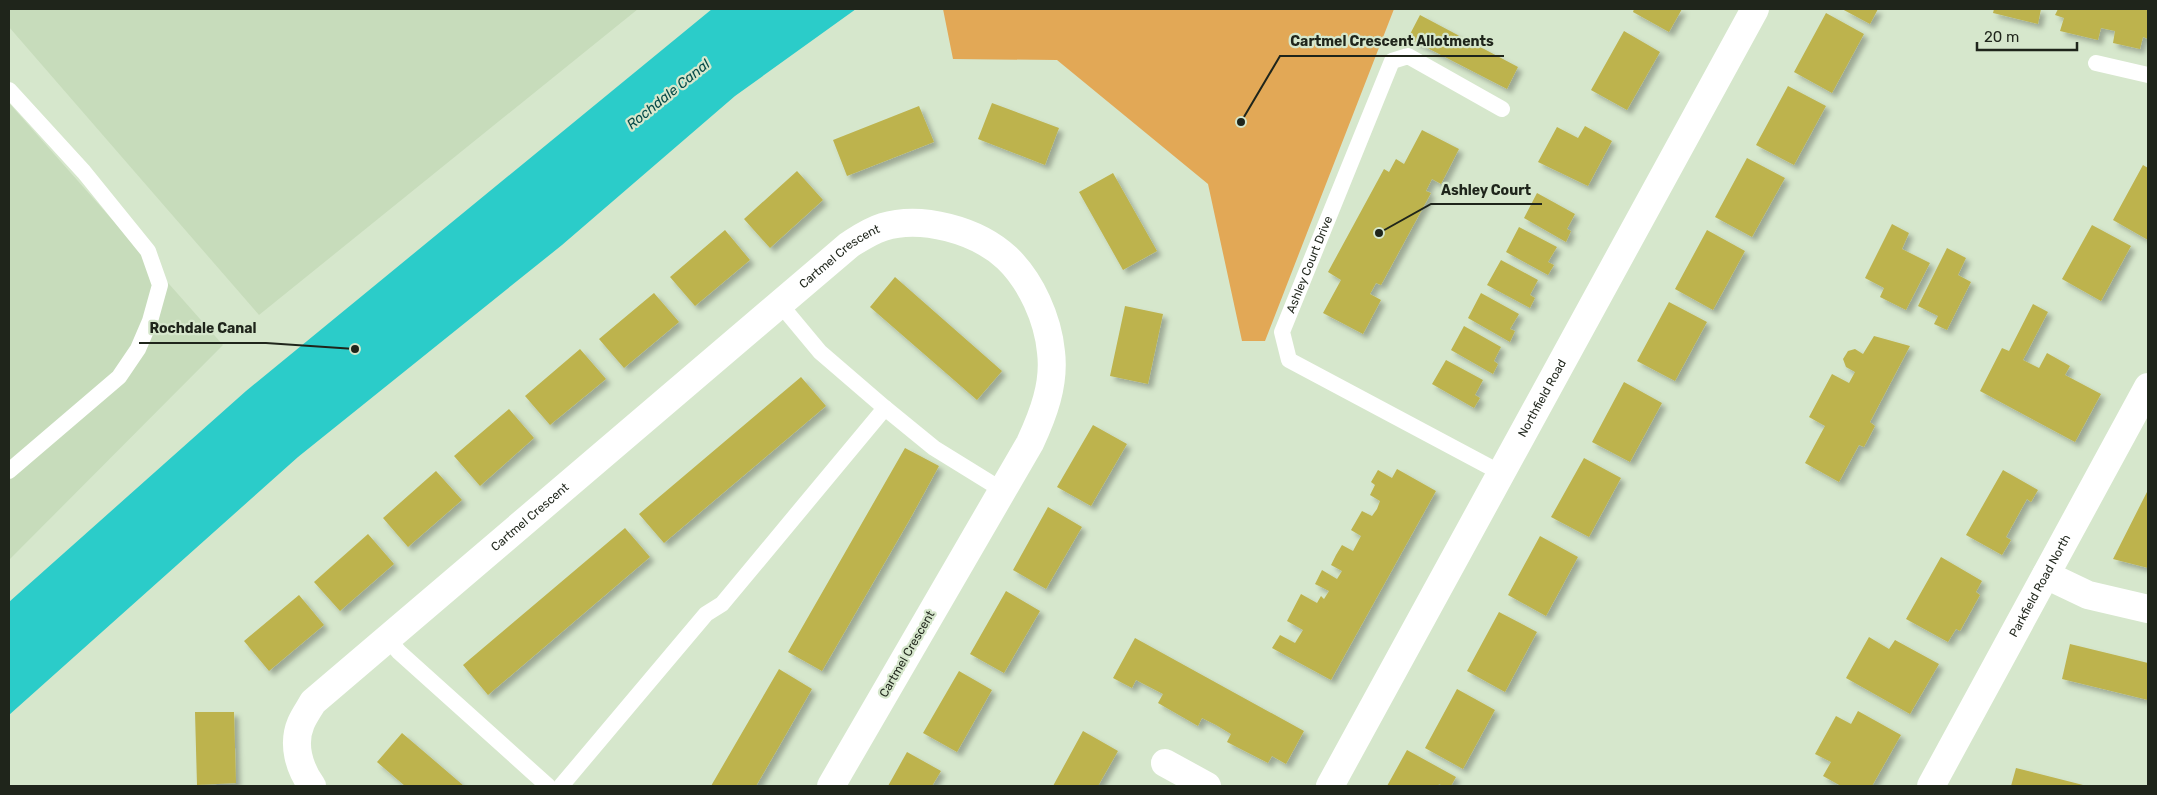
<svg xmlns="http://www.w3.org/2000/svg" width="2157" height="795" font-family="Rubik,sans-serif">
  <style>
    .built { fill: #c7dcbb }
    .green { fill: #e2a856 }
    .water { fill: #2bccc9 }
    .building { fill: #bdb34d; filter: url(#shadow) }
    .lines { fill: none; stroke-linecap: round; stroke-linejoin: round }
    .lane { stroke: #fff; stroke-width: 16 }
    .street { stroke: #fff; stroke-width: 28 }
    .labels { text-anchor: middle; stroke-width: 4.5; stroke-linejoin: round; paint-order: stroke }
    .street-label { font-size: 12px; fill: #1f251b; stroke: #d6e7cc }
    .water-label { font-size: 14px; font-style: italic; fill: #064a49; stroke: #d6e7cc }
    .leader { fill: none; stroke: #1f251b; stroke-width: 2 }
    .callout-dot { fill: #1f251b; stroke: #d6e7cc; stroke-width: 2 }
    .callout-label { font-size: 14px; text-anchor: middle; font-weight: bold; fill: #1f251b; stroke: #d6e7cc; stroke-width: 4.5; stroke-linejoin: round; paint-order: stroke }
  </style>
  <defs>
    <filter id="shadow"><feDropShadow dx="4.5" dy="4.5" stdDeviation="2.5" flood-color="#0004"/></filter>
  </defs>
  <rect width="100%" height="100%" fill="#d6e7cc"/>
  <!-- built -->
  <path class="built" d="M9,9H638L259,315L9,27Z
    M9,103L223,345L9,560Z"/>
  <!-- green -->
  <path class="green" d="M943,9H1394L1265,341H1242L1208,184L1057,60L953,59Z"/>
  <!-- water -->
  <path class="water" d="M712,9H856L735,96L562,245L298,457L9,715V602L246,391Z"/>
  <!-- building -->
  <path class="building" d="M1634,9H1682L1669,32L1633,12Z
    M1842,9H1878L1870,24Z
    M1994,9H2041L2038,24L1993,13Z
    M2058,9H2148V39L2143,37L2140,49L2113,43L2115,31L2101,28L2098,40L2060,31L2064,18L2055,15Z
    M1826,13L1864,34L1832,93L1794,72Z
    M1420,15L1518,67L1507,89L1408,38Z
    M1624,31L1660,52L1627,110L1591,90Z
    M1788,86L1826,106L1794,165L1756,145Z
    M992,103L1059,128L1045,165L978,139Z
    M919,106L934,142L847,176L833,140Z
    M1585,126L1612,141L1588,186L1538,162L1557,127L1578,138Z
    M1422,130L1459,149L1441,184L1432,179L1426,191L1431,193L1381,285L1376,283L1370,294L1381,300L1363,334L1323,313L1341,280L1328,272L1384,169L1389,172L1396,159L1404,164Z
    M1747,158L1785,178L1752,237L1715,217Z
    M2143,165L2148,168V240L2113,220Z
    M797,171L823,200L770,248L744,219Z
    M1113,173L1157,251L1123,270L1079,192Z
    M1537,193L1575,214L1567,229L1571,231L1566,242L1524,218Z
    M1892,224L1909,233L1902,249L1930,263L1906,310L1880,297L1884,288L1865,278Z
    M2092,225L2131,246L2101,301L2062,279Z
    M1519,227L1557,247L1548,262L1554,265L1548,275L1506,252Z
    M725,230L750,260L695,306L670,277Z
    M1707,230L1745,251L1713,310L1675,289Z
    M1947,248L1966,258L1958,275L1971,282L1947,330L1934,324L1938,316L1918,306Z
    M1501,260L1538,280L1530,295L1535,298L1530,308L1487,285Z
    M895,277L1002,371L977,400L870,307Z
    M654,293L679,322L624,368L599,339Z
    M1481,293L1519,314L1510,329L1515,331L1510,342L1468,318Z
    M1669,302L1707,322L1675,381L1637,361Z
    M2033,304L2048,312L2023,360L2039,368L2047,353L2070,366L2065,375L2101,394L2075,442L1980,391L2002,348L2009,351Z
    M1125,306L1163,314L1148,384L1110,376Z
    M1464,326L1501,347L1494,361L1498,364L1493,374L1451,350Z
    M1874,336L1910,346L1870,422L1875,426L1864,447L1859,445L1839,482L1805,463L1825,426L1809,417L1832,374L1849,383L1855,372L1846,367L1843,359L1848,351L1855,349L1863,354Z
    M580,349L606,379L550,425L525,396Z
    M1446,360L1483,380L1475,395L1480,398L1474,408L1432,384Z
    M801,377L826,406L664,543L639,514Z
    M1624,382L1662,403L1630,462L1592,442Z
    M509,409L534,438L480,486L454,456Z
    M1093,425L1127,444L1091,506L1057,487Z
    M905,448L939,466L910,519L822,671L788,652Z
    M1584,458L1621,478L1589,537L1551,517Z
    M1397,469L1436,491L1331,680L1272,648L1280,635L1295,643L1303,630L1287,621L1301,594L1317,603L1321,596L1324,599L1329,591L1315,584L1322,570L1337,579L1342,571L1331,565L1336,555L1342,545L1353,551L1361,536L1351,530L1362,511L1372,516L1377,509L1380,501L1370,495L1375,485L1371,482L1378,470L1392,478Z
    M2003,470L2038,490L2031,502L2027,499L2006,537L2011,540L2002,555L1966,535Z
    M436,471L462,500L408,547L383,518Z
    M2148,490V568L2113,559Z
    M1048,507L1082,527L1046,589L1013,570Z
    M625,528L650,557L488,695L463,665Z
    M368,534L394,564L340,611L314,582Z
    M1540,536L1578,557L1546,616L1508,595Z
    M1941,557L1982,581L1976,592L1980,595L1960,631L1956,629L1948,642L1906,619Z
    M1006,591L1040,611L1004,673L970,654Z
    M299,595L324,625L269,671L244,641Z
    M1499,612L1537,632L1505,692L1467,671Z
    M1869,637L1889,649L1895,640L1939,664L1910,714L1846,678Z
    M1135,638L1304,731L1286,764L1272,756L1268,763L1227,742L1231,734L1216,725L1202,718L1198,726L1158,703L1163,694L1136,680L1132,688L1113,678Z
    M2070,644L2148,663V700L2062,679Z
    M779,669L812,689L777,750L756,786H711Z
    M959,671L992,690L957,752L923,733Z
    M1457,689L1495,710L1463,769L1425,748Z
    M1858,711L1901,735L1872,786H1841L1823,776L1831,762L1815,754L1836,716L1851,724Z
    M195,712H234L236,783L197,785Z
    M1083,731L1118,751L1098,786H1053Z
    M402,733L429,756L464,786H405L377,762Z
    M1407,750L1456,777L1451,786H1443L1439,784L1438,786H1387Z
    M907,752L941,771L932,786H888Z
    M2016,768L2087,786H2011Z"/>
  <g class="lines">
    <!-- lane -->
    <g class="lane">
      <path d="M2096,63L2148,75"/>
      <path d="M9,90L84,172L148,251L160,285L150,321L138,349L119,377L9,471"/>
      <path d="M780,304L820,352L885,408L934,448L1002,490"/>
      <path id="s1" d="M1501,473L1289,360L1282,332L1392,61L1408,56L1502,109"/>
      <path d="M388,639L399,652L548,786"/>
      <path d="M561,786L706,614L722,604L885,408"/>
    </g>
    <!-- street -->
    <g class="street">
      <path d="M2046,575L2088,595L2148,609"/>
      <path d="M1165,763L1207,786"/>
      <path id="s2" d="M312,786C299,768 292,744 301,723C304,716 309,709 313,702L849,245C860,238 870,231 883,227C921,215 977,230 1007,258C1031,281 1048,319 1051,352C1055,384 1043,415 1030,443L831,786"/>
      <path id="s3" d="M1330,786L1755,9"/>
      <path id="s4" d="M1931,786L2148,387"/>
    </g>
  </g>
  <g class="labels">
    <!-- street labels -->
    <g class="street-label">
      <text dy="4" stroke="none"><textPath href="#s2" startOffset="781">Cartmel Crescent</textPath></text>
      <text dy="4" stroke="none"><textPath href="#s1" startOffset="342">Ashley Court Drive</textPath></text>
      <text dy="4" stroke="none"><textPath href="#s3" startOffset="442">Northfield Road</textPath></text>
      <text dy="4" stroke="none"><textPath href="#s2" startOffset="376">Cartmel Crescent</textPath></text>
      <text dy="4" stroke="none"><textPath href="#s4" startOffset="228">Parkfield Road North</textPath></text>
      <text transform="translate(907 654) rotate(-60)" y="4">Cartmel Crescent</text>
    </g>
    <!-- water labels -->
    <g class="water-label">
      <text transform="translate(668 94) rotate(-39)" y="5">Rochdale Canal</text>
    </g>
  </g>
  <!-- callouts -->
  <path class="leader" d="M1241 122L1280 56H1504M1379 233L1431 204H1542M355 349L266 343H139"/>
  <g class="callout-dot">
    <circle cx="1241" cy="122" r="5"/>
    <circle cx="1379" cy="233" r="5"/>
    <circle cx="355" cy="349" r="5"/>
  </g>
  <g class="callout-label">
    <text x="1392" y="46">Cartmel Crescent Allotments</text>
    <text x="1486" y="195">Ashley Court</text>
    <text x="203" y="333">Rochdale Canal</text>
  </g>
  <!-- border -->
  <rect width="2157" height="795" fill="none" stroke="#1f251b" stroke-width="20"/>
  <!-- scale -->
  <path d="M1977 42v8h100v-8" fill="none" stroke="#1f251b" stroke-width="2.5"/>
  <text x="1984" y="42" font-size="15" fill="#1f251b" stroke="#d6e7cc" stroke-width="4" paint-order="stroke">20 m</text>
</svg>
